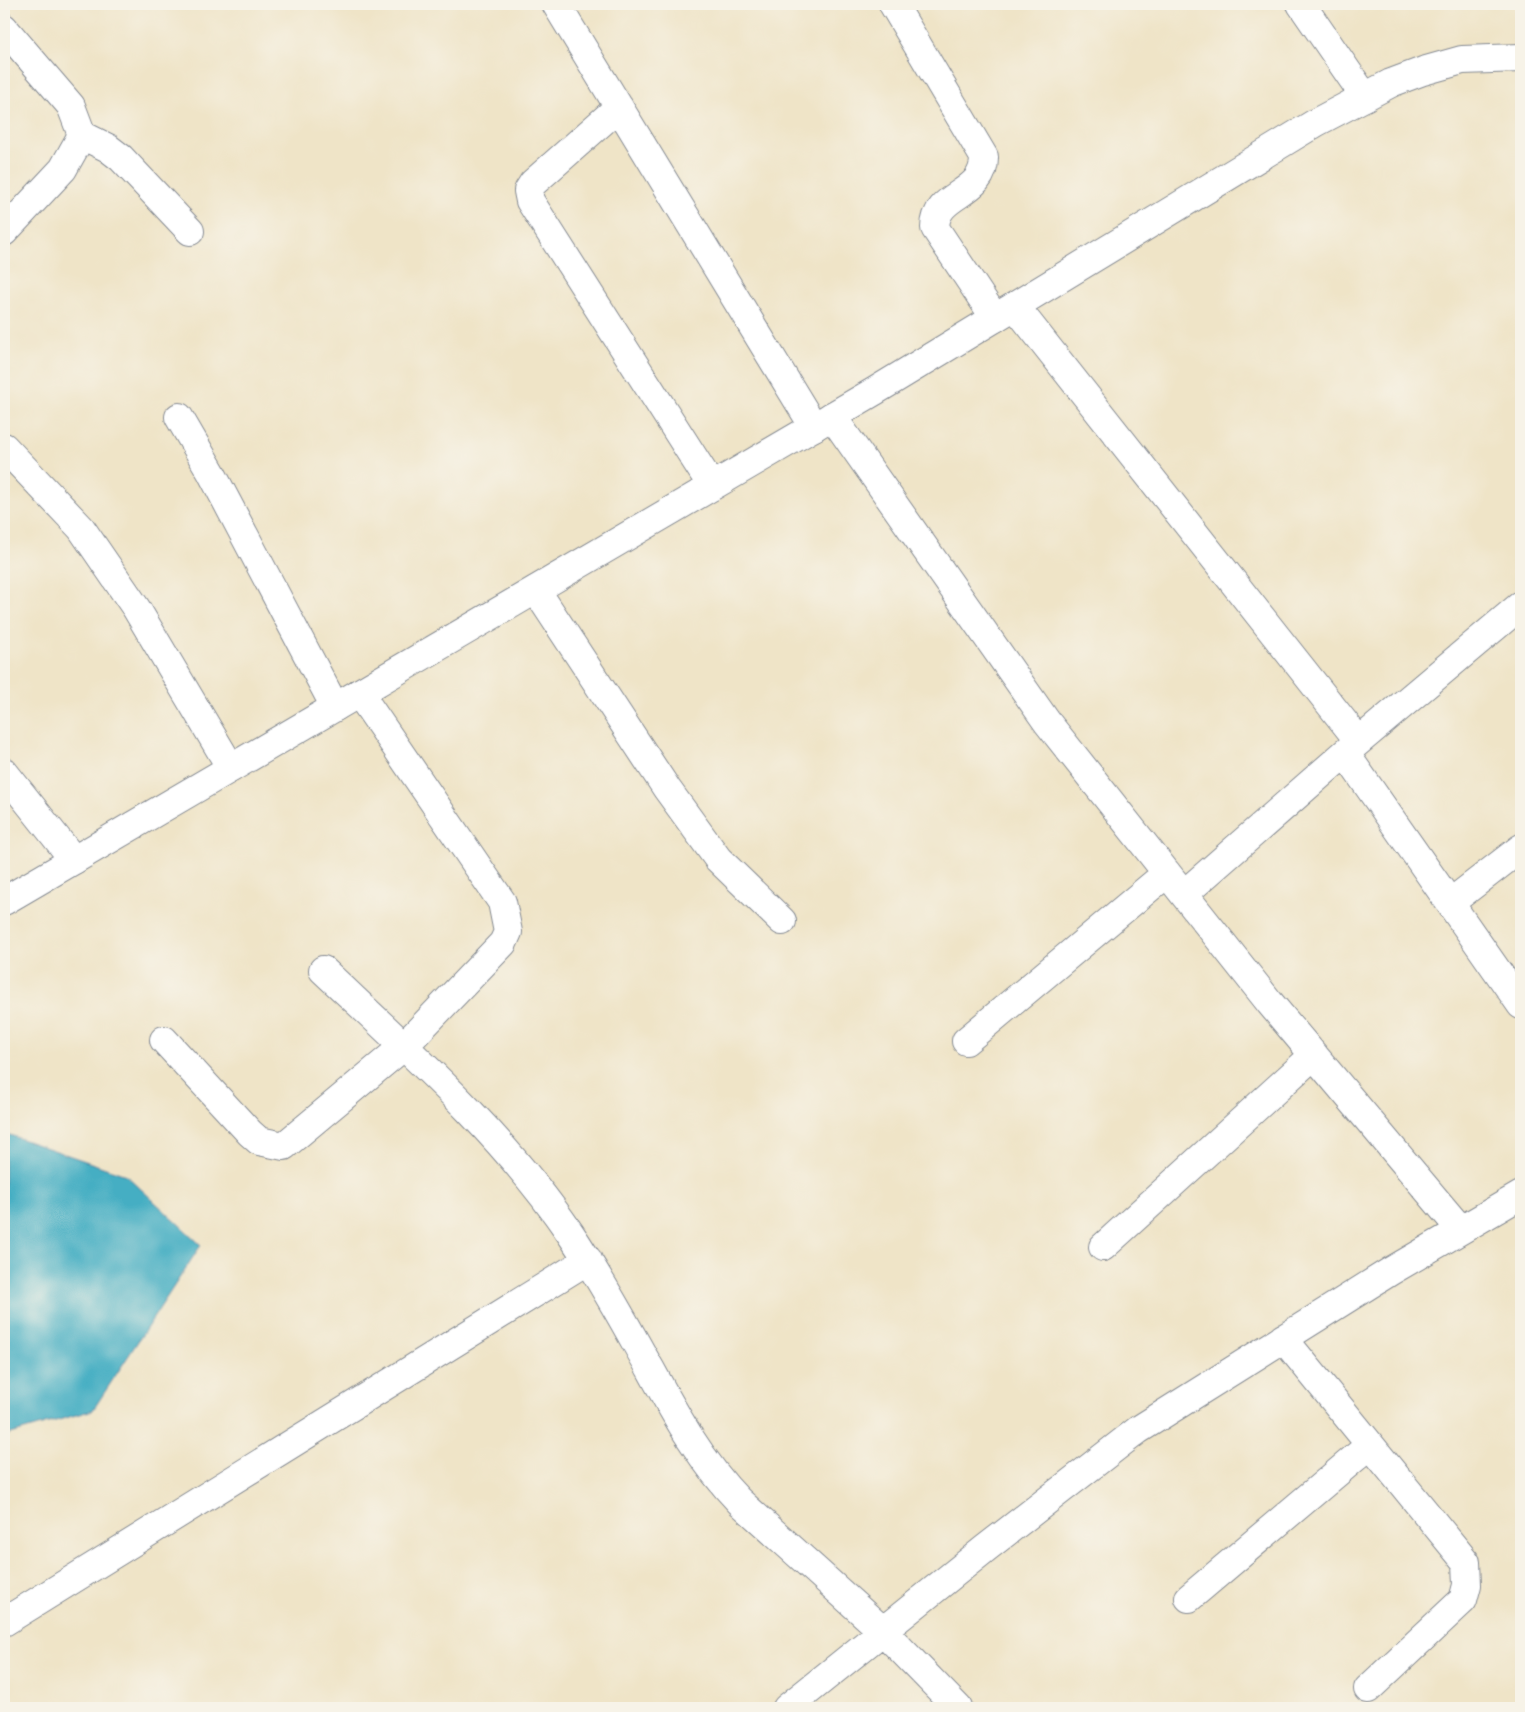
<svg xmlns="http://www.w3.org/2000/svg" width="1525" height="1712" font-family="'EB Garamond',serif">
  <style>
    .water { fill: #44aec3; stroke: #306e90 }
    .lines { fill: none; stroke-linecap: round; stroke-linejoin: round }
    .minor-casing { stroke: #858a92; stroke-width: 30 }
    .tertiary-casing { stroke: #858a92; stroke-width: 30 }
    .minor { stroke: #fff; stroke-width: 28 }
    .tertiary { stroke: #fff; stroke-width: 28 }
  </style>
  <rect width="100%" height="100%" fill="#f7f3e8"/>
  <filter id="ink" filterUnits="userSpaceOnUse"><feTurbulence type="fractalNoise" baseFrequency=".02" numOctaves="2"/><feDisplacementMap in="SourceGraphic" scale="10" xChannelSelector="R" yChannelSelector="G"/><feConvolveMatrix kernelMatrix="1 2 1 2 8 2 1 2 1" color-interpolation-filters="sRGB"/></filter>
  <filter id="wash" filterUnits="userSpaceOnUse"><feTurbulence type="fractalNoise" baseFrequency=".0096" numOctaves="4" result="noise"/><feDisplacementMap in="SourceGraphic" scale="20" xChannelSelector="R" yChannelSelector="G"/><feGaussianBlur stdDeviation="1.12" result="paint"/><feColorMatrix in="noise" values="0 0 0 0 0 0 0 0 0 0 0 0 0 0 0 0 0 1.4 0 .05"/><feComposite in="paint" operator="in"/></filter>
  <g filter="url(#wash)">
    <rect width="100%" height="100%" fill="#efe4c7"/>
    <!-- water -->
    <path class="water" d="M4,1133L126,1175L201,1245L93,1410L4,1436Z"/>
  </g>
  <g filter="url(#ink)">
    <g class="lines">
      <!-- minor casing -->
      <g class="minor-casing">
        <path id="minor" d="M556,4L814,427
          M893,4L984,157C985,197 935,191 935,228L995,318
          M1301,4L1365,97
          M4,28L71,106L82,135L63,169L4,232
          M619,107L533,183L528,191L530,201L712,486
          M82,135L108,148L121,158L190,231
          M1015,306L1359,741
          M832,416L1047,722L1270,1003L1461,1230
          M179,417L211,472L335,707
          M4,447L81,528L136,608L231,768
          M536,590L667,789L718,859L782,921
          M1345,753L1521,1005
          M4,772L74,860
          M1184,894L1345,753L1521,605
          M1450,903L1521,848
          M323,970C410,1052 502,1133 570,1233C600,1277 625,1324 651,1370C676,1416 702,1463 739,1501L883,1631L958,1708
          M164,1040L250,1133L259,1141L284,1146L404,1046L503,943L508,932L502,902L359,693
          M966,1041L1167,873
          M1103,1247L1314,1055
          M1283,1338L1466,1562L1467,1585L1463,1600L1368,1689
          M1189,1598L1370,1445
          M4,1622L588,1260
          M787,1708L986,1548L1138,1430L1391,1271L1521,1195"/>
      </g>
      <!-- tertiary casing -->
      <g class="tertiary-casing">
        <path id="tertiary" d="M4,901L875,391L1317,122L1391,83L1423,71L1462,60L1521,58"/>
      </g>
      <!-- minor -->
      <use href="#minor" class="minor"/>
      <!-- tertiary -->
      <use href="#tertiary" class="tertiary"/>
    </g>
  </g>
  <!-- margin -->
  <rect width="1525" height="1712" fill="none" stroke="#f7f3e8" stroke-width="20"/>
</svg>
